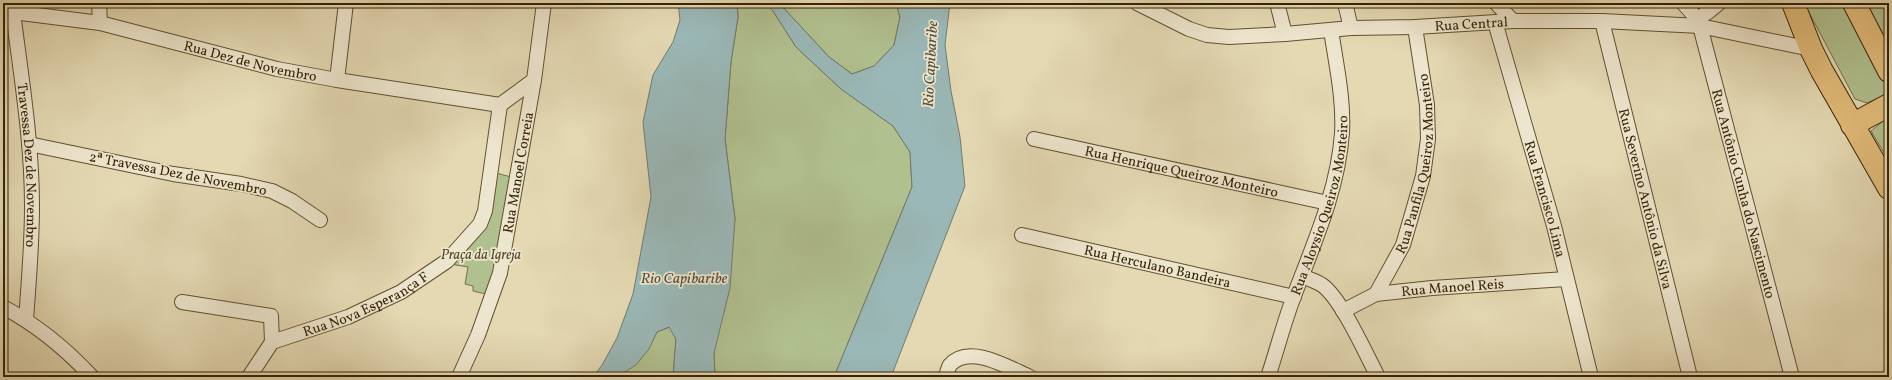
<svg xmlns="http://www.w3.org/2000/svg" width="1892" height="380" font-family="Vollkorn,serif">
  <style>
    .green { fill: #b1c08f; stroke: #74714a }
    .water { fill: #9ab8b7; stroke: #727c6f }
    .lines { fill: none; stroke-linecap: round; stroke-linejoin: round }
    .minor-casing { stroke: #625030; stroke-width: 16 }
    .trunk-casing { stroke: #362204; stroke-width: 24 }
    .minor { stroke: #ede6ce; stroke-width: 14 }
    .trunk { stroke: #e2bc7a; stroke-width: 22 }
    .labels { text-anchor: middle; stroke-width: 3.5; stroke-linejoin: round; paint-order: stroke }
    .street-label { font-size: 14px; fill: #362204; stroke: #ede6ce }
    .park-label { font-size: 14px; font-style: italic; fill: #554a27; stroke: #ede6ce }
    .water-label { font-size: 15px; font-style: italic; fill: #544f3a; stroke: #ede6ce }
  </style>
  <rect width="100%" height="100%" fill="#e4d9b3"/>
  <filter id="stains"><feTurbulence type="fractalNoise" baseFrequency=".005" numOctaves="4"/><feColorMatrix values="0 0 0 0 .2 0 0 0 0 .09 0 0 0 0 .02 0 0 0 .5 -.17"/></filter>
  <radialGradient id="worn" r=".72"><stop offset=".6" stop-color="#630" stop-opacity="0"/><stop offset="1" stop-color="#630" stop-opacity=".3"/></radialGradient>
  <!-- green -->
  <path class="green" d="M737,3H765L773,11L796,47L841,89L893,126L910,152L912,187L834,377H715L714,353L735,219L725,139L731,62L738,17Z
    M779,3H896L900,17L894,45L874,66L852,74L829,57Z
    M1804,3H1847L1889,82V93L1867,103L1855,99Z
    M1865,3H1881L1889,19V49Z
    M1889,116V161L1871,131Z
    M496,173L515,178L490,295L473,291V286L465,284L468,267L450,264L468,241Z
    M670,327L676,339L673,377H617C640,362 645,356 657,332Z"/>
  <!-- water -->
  <path class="water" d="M678,3H737L738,17L731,62L725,139L735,219L730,288L714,353L715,377H673L676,339L669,327L657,332L649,349L636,365L617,377H593L602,365L617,338L633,294L651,197L643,122L653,75L673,42L680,20Z
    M765,3H779L829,57L852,74L874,66L894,45L900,17L896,3H950L945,45L951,91L960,137L965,186L891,377H834L912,187L910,152L893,126L841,89L796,47L773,11Z"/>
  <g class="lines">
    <!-- minor casing -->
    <g class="minor-casing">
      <g id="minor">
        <path d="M99,3L100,23"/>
        <path id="s1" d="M1137,3L1189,29L1207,35L1229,37L1285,34L1351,28L1415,27L1513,21H1602L1700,26L1811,49"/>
        <path d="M1277,3L1285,34"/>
        <path d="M1345,3L1351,28"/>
        <path d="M1496,3L1513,21"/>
        <path id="s2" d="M1683,3L1692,13L1700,26L1792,377"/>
        <path id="s3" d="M3,7L13,12L100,23L277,69L337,80L500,105"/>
        <path id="s4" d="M13,12C21,76 32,141 32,206C32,244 29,281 26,319"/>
        <path d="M1697,19L1708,12L1719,3"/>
        <path id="s5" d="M1602,21L1690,377"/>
        <path id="s6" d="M1495,22L1554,226L1591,377"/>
        <path d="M337,80L346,3"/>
        <path d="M500,105L534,80L544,3"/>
        <path id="s7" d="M1034,139L1328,203"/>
        <path d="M29,144L173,174L241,184L272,191L292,201L320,220"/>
        <path id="s8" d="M1022,235L1294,297"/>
        <path d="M1302,276C1309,279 1316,281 1322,285C1341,298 1366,354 1378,377"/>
        <path id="s9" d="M1376,294L1403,245L1423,176L1428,139L1427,105L1415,27"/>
        <path d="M182,302L271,316L272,342"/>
        <path d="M3,307C37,325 65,348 92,377"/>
        <path id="s10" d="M1343,311L1376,294L1432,288L1566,279"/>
        <path id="s11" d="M249,377L272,342L348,317L401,292L447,261L480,224L485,211L500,105"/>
        <path id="s12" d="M459,377L478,335L500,273L534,80"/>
        <path d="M946,377C947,373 948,368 950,365C969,343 1009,368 1030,377"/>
        <path id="s13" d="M1268,377C1277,350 1284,322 1294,296C1314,243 1338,190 1342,133C1344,99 1336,64 1331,30"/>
      </g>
    </g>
    <!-- trunk casing -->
    <g class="trunk-casing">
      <path id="trunk" d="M1793,3L1811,49L1822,71L1889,188
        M1854,3L1889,71
        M1852,125L1889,105"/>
    </g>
    <!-- minor -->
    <use href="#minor" class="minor"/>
    <!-- trunk -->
    <use href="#trunk" class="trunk"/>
  </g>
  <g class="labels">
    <!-- street labels -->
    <g class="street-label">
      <text dy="5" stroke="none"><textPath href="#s1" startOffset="342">Rua Central</textPath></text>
      <text dy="5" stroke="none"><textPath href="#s3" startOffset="254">Rua Dez de Novembro</textPath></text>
      <text dy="5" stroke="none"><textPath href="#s9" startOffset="139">Rua Panfila Queiroz Monteiro</textPath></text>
      <text dy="5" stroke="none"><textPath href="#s4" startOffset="154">Travessa Dez de Novembro</textPath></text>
      <text dy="5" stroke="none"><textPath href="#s7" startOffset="151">Rua Henrique Queiroz Monteiro</textPath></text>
      <text transform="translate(178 173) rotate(11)" y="5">2ª Travessa Dez de Novembro</text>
      <text dy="5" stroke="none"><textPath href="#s12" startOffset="214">Rua Manoel Correia</textPath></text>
      <text dy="5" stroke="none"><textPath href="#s2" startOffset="202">Rua Antônio Cunha do Nascimento</textPath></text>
      <text dy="5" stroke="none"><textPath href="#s6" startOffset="184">Rua Francisco Lima</textPath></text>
      <text dy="5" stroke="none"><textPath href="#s5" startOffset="183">Rua Severino Antônio da Silva</textPath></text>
      <text dy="5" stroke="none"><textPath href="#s13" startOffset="180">Rua Aloysio Queiroz Monteiro</textPath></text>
      <text dy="5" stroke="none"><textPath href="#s8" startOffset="139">Rua Herculano Bandeira</textPath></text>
      <text dy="5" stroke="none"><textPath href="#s10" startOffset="114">Rua Manoel Reis</textPath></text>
      <text dy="5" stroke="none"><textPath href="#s11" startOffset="143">Rua Nova Esperança F</textPath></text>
    </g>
    <!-- park labels -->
    <g class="park-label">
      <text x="481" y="259">Praça da Igreja</text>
    </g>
    <!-- water labels -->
    <g class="water-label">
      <text transform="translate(930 64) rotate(-87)" y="5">Rio Capibaribe</text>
      <text x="684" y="283">Rio Capibaribe</text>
    </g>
  </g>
  <!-- margin -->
  <rect width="1892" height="380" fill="none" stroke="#e4d9b3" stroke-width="16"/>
  <rect x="4" y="4" width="1884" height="372" fill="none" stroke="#362204" stroke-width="2"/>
  <rect x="8" y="8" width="1876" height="364" fill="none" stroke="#362204"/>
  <rect width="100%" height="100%" filter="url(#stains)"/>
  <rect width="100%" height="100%" fill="url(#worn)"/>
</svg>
